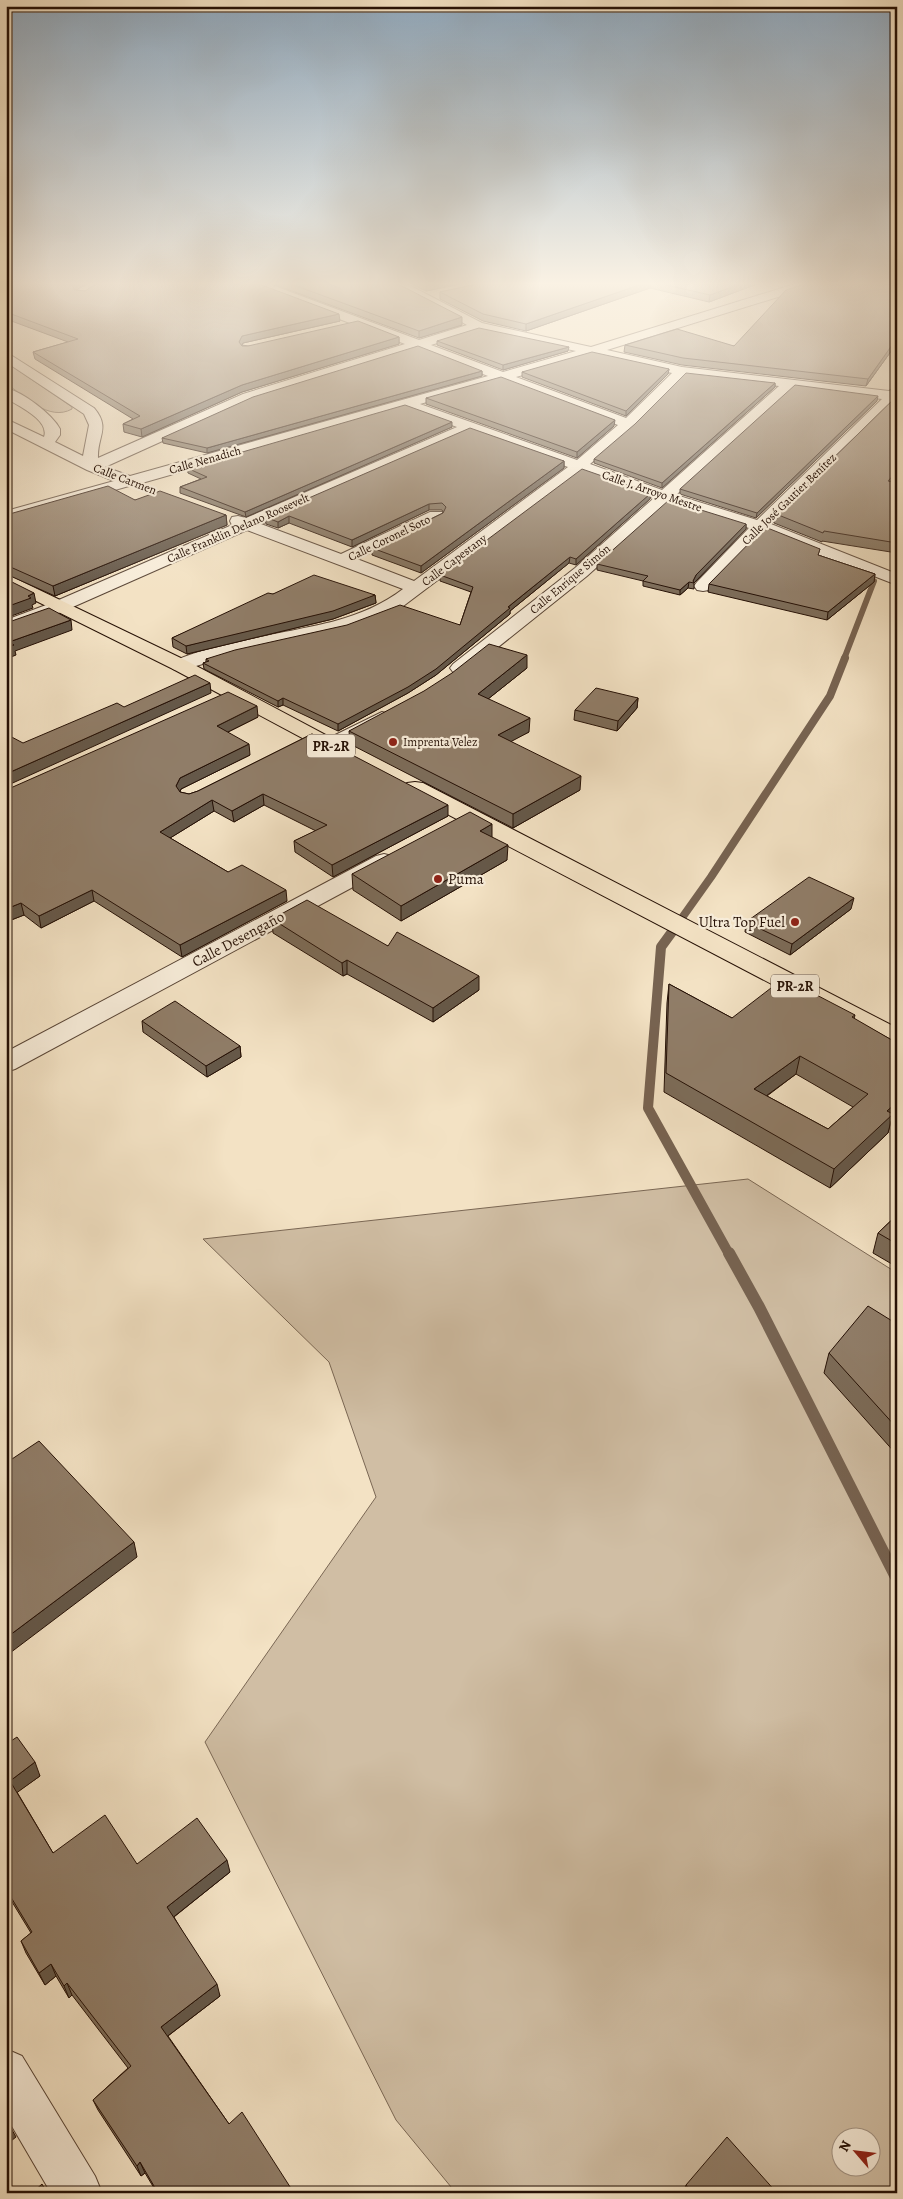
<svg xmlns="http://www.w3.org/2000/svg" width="903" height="2199" font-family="Alegreya,serif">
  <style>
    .green { fill: #d0bea4; stroke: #7a6754; fill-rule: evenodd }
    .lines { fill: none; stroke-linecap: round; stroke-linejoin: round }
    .stream-far3 { stroke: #776351; stroke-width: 6 }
    .stream-far2 { stroke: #776351; stroke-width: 8 }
    .stream-far1 { stroke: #776351; stroke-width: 10 }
    .stream { stroke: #776351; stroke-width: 12 }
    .street-casing { stroke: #584435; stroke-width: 2 }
    .primary-casing { stroke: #251005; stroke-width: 2 }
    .street { fill: #f7ecd9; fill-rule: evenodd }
    .primary { fill: #f3e2c4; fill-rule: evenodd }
    .wall { fill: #7c6c59; stroke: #251005; fill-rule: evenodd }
    .shaded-wall { fill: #655849; stroke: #251005 }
    .building { fill: #907d68; stroke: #251005; fill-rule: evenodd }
    .poi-dot { fill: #8f2418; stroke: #f7ecd9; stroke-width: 2 }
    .labels { text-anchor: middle; stroke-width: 4.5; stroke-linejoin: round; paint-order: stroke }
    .far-street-label { font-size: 12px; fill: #251005; stroke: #f7ecd9 }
    .far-poi-label { font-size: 12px; fill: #251005; stroke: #f7ecd9; text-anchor: start }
    .shield { fill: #f7ecd9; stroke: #645245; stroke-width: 1 }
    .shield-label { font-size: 14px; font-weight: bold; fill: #251005 }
    .poi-label { font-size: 15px; fill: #251005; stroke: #f7ecd9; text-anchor: start }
    .street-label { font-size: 15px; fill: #251005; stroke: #f7ecd9 }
  </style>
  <rect width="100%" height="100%" fill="#f3e2c4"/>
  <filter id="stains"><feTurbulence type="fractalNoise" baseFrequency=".004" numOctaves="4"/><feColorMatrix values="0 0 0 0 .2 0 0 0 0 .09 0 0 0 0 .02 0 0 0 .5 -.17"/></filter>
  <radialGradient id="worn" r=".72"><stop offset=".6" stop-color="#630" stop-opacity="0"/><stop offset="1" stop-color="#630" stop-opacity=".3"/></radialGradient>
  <!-- green -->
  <path class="green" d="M6,362L72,407V409C49,422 24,396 6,383Z
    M748,1179L897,1273V2193H456L396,2120L205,1742L376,1497L329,1362L203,1239ZM840,2136H870V2166H840Z"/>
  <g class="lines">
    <!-- stream-far3 -->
    <path class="stream-far3" d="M844,659L874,581"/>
    <!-- stream-far2 -->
    <path class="stream-far2" d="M679,922L711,877L830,696L845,658"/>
    <!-- stream-far1 -->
    <path class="stream-far1" d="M680,921L661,947L648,1108L729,1254"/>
    <!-- stream -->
    <path class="stream" d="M729,1253L759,1307L897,1579"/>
    <!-- street casing -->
    <g class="street-casing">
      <path id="street" d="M253,284H269L419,340L467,325L393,284H407L482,323L591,347L795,284H812L810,287L607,350L682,367L889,391L897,387V400L771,524L897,574V585L763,533L709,590L703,591L697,590L694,586L697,582L749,528L668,503L587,576L467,672L460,674L453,672L450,668L453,664L575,568L654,498L581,472L398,610L347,629L235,654L180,671L173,669L170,665C181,649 308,629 335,621C360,614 382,605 403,589L247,530L66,610L6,633V620L54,602L232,525L230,521L232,517L238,516L246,518L457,427L405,408L142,483L140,486H129L6,521V511L114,481L87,470L6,429V419L44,437C50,420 18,406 6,398V388C23,392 52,414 60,429V435L55,442L83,456L89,425L84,414L6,362V352L94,408C111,428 97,436 98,458L243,394L405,344L255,287ZM479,330L576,351L503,372L431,345ZM418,349L488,376L130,476L105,467L253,400ZM592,355L672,373L626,418L516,377ZM685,375L779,386L662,490L590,464L633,427ZM501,381L618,425L577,460L420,404ZM794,388L882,399L757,520L676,495ZM470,432L568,467L414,581L357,559L442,518L444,515L442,512H430L341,554L261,524Z
        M382,712L389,714L392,718L389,722L337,749L330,751L323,749L320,745L323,741Z
        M384,854L392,856L395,861L392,866L15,1069L6,1072V1052L376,856Z
        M6,2049L22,2056L95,2176L102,2193H51L6,2116Z"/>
    </g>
    <!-- primary casing -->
    <g class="primary-casing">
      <path id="primary" d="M6,574L187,661L350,748L353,752L350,756L343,758L336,756L173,669L6,586Z
        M415,782L423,783L897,1028V1047L888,1045L407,793L404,788L407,783Z"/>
    </g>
    <!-- street -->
    <use href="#street" class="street"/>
    <!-- primary -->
    <use href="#primary" class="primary"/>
  </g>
  <!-- wall -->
  <path class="wall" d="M6,284H87L76,290L340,321L243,343L242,345L248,346L399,337V344L242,392L142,437L124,432L123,424L133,419L35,359L33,352L68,342L6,319Z
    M273,284H398L462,325L419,338Z
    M411,284H460L426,291Z
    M478,284H757L709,302L650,288L526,331L483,321L440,299V292Z
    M437,341L568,351L503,370L437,345Z
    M897,343L866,386L682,365L624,352L625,345L734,346Z
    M669,369L668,374L626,416L522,377V372Z
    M482,371V376L207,453L163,443L162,438Z
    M775,383V387L662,488L594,463V459Z
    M897,396V478L893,482L897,483V553L822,541V542L774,523L776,514Z
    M426,398L614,426L577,458L426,404Z
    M877,401L756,518L680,494V489Z
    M452,427L246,517L180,493V487L201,479L188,473L187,468Z
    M564,461V468L421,573L372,555V548L443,513V512L442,510H429L352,547L289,523L278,528L266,524L265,517Z
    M651,493L650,499L576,565L569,563L510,611V614L436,675L408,693L338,731L283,705L278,707L204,669L203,663L206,662V659L460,625L471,592L440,581V575Z
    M135,500L226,515L227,525L55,596L6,574V515Z
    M746,524V529L696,581L694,583V589L688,588L680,595L643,586V581L597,570V564Z
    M820,549L818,555L875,574L874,582L827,620L708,592L709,584Z
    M273,594L375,595L376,603L333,619L187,654L173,647L172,638Z
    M527,668L488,699L529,732L510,741L580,790L513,828L350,744L349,731Z
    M638,698L637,708L617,731L574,720L575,710Z
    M258,717L228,732L250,755L181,789L180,792L189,794L198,791L312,734L448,816L333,877L295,852L294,841L316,831L264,805L234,822L214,811L170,838L228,872L287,901L182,957L94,901L41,928L24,915L6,922V790Z
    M492,837L507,860L401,921L353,890L352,874Z
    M851,909L790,955L745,932L746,922Z
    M272,919L388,946L479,990L433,1022L347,974L343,976L273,933Z
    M669,984L732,1018L855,1015L854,1019L897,1043V1116L891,1121L888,1133L830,1188L664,1092L667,1003ZM796,1074L853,1107L828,1129L767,1096Z
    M142,1021L240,1046L241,1057L207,1077L143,1032Z
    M897,1215V1267L873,1253L878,1233Z
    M897,1324V1455L824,1373L829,1353Z
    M6,1734L11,1741L40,1776L17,1792L53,1853L137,1864L230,1872L174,1917L220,1996L168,2036L229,2124L294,2193H157L145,2173L141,2176L98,2110L93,2100L128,2068L72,1995L69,1998L56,1976L45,1985L26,1953L21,1941L31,1933L6,1892Z
    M686,2185L777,2193H683Z"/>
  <!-- shaded-wall -->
  <path class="shaded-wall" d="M74,284H87L74,291L73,285Z
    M426,284H460L426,291Z
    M642,284H650V288L526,331V324Z
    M740,284H757L709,302L710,295Z
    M339,314L340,321L243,343L239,349V342L242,336Z
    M462,317V325L419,338V331Z
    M399,337V344L242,392L142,437L141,429L242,385Z
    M897,338V343L866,386L868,379Z
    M569,347L568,351L503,370V365Z
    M669,369L668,374L626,416V411Z
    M482,371V376L207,453V448Z
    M775,383V387L662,488V483Z
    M878,396L877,401L756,518L757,513Z
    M615,420L614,426L577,458V452Z
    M452,422V427L246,517L245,512Z
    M564,461V468L421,573V566Z
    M897,471V478L886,490L888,481Z
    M651,493L650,499L576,565V559Z
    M429,504V510L352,547V540Z
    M226,515L227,525L55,596L53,586Z
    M289,516V523L278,528V522Z
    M746,524V529L694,583L693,581L696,575Z
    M570,557L569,563L510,611V614L436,675L408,693L338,731V724L508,607Z
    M875,574L874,582L827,620L828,612Z
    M689,582L688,588L680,595V590Z
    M34,593L36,603L32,605L33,608L6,618V607Z
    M375,595L376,603L333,619L187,654L186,646Z
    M71,620L72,630L15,651L16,655L6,659V648L9,642Z
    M527,655V668L478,707V694Z
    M210,683L211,693L6,786V774Z
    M283,698V705L278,707V701Z
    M638,698L637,708L617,731L618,721Z
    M257,706L258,717L218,737L217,726Z
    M530,718L529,732L497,749L498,735Z
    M249,744L250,755L181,789L177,797L176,786L180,778Z
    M581,776L580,790L513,828V814Z
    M263,794L264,805L234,822L232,811Z
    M212,800L214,811L162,843L160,832Z
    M448,805V816L333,877L332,865Z
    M492,824V839L480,831Z
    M508,845L507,860L401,921V906Z
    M92,890L94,901L41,928L39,916Z
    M286,890L287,901L182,957L180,945Z
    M854,898L851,909L790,955L792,944Z
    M21,903L24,915L6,922V909Z
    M347,960V974L343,976L342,963Z
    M479,976V990L433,1022V1008Z
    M240,1046L241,1057L207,1077L206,1066Z
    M800,1056L796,1074L751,1107L754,1089Z
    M897,1102V1116L891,1121L888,1133L830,1188L834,1169L887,1111Z
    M134,1542L137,1557L6,1656V1638Z
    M35,1762L40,1776L15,1794L10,1781Z
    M227,1860L230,1872L171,1919L167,1907Z
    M51,1964L56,1976L45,1985L39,1973Z
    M67,1983L72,1995L69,1998L64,1986Z
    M217,1984L220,1996L165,2038L161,2027Z
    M11,2128L16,2137L6,2145V2133Z
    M140,2162L145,2173L141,2176L137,2166Z"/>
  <!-- building -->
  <path class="building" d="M6,284H74L73,285L74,290L85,291L96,284H259L339,314L242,336L239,342L242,346H248L358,321L399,337L242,385L141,429L123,424L140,416L33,352L78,339L6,312Z
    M291,284H398L462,317L419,331Z
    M478,284H642L526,324L483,314L440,292Z
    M662,284H740L710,295Z
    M805,284H897V338L868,379L683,358L625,345L677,329L734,346L786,290Z
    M479,328L569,347L503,365L437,341Z
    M418,346L482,371L207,448L162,438L253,397Z
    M592,352L669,369L626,411L522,372Z
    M686,373L775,383L662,483L594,459L635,424Z
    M501,377L615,420L577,452L426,398Z
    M795,385L878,396L757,513L680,489Z
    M897,396V471L888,481L897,483V543L824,531L823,533L776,514Z
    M405,405L452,422L245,512L180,487L207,477L187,468Z
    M470,428L564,461L421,566L372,548L443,513L446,507L442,503L429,504L352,540L289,516L278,522L265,517Z
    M582,469L651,493L576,559L570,557L508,607L510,608L436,669L408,687L338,724L283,698L278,701L203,663L209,661L206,659L235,650L347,625L400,605L460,625L473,587L440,575Z
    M108,486L135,500L160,491L226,515L53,586L6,565V515Z
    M669,500L746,524L696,575L693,581L694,583L689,582L680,590L643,581L648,576L597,564Z
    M765,527L820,549L818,555L875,574L828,612L709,584Z
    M314,575L375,595L333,611L186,646L172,638L268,593L273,594Z
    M6,579L34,593L28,596L31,598L6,607Z
    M49,608L71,620L9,642L14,645L6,648V623Z
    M489,644L527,655L478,694L530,718L498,735L581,776L513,814L349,731L424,691L452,673Z
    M195,675L210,683L6,774V734L23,743L117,703L124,707Z
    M596,688L638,698L618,721L575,710Z
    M228,692L257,706L217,726L249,744L180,778L176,786L180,792L189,794L198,791L312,734L448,805L332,865L294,841L327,825L263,794L232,811L212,800L160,832L228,872L242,865L286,890L180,945L92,890L39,916L21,903L6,909V790Z
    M470,812L492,824L480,831L508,845L401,906L352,874Z
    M809,877L854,898L792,944L746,922Z
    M307,900L388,946L397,932L479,976L433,1008L347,960L342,963L272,919Z
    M784,978L855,1015L852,1017L897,1043V1102L887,1111L893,1114L834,1169L666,1073L669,984L732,1018ZM800,1056L868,1094L828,1129L754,1089Z
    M175,1001L240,1046L206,1066L142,1021Z
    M897,1215V1244L878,1233Z
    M868,1306L897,1324V1428L829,1353Z
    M39,1441L134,1542L6,1638V1463Z
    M6,1734L11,1741L17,1737L35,1762L10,1781L53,1853L105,1815L137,1864L197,1818L227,1860L167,1907L217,1984L161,2027L229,2124L242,2112L294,2193H158L140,2162L137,2166L93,2100L131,2066L67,1983L64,1986L51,1964L39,1973L21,1941L32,1932L6,1889Z
    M6,2120L11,2128L6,2133Z
    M727,2137L777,2193H692L686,2185Z
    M42,2184L47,2193H32Z"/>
  <!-- sky -->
  <linearGradient id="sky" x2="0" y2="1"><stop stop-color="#90aac0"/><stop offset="0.48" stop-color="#faf2e4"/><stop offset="1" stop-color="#faf2e4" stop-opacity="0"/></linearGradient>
  <rect width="903" height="592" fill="url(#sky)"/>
  <!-- markers -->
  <g class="poi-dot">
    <circle cx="393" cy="742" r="5"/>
    <circle cx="438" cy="879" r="5"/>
    <circle cx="795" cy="922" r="5"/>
  </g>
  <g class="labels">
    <!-- far-street labels -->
    <g class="far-street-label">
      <text transform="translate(205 460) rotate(-16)" y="4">Calle Nenadich</text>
      <text transform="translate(125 479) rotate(21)" y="4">Calle Carmen</text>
      <text transform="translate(652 491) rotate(19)" y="4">Calle J. Arroyo Mestre</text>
      <text transform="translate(789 499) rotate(-44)" y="4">Calle José Gautier Benítez</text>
      <text transform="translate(238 528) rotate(-24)" y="4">Calle Franklin Delano Roosevelt</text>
      <text transform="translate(389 538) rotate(-26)" y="4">Calle Coronel Soto</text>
      <text transform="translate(454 560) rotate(-37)" y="4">Calle Capestany</text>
      <text transform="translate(570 579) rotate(-40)" y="4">Calle Enrique Simón</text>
    </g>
    <!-- far-poi labels -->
    <g class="far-poi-label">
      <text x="403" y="746">Imprenta Velez</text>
    </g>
    <!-- shield labels -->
    <g class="shield">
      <rect x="307" y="734.5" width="48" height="23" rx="4"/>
      <rect x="771" y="974.5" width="48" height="23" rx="4"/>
    </g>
    <g class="shield-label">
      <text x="331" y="751">PR-2R</text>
      <text x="795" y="991">PR-2R</text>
    </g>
    <!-- poi labels -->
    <g class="poi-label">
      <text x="448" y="884">Puma</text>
      <text x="785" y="927" text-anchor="end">Ultra Top Fuel</text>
    </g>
    <!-- street labels -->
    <g class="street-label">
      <text transform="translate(238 939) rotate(-28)" y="5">Calle Desengaño</text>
    </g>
  </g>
  <!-- margin -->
  <rect width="903" height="2199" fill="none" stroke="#f3e2c4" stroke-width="25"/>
  <rect x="8" y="8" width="888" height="2184" fill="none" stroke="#251005" stroke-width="2.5"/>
  <rect x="12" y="12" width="878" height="2174" fill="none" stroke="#251005"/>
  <!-- north arrow -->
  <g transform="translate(856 2152) rotate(298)"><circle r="24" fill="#f7ecd9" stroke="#a39484"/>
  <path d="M0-4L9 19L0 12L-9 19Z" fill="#8f2418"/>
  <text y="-8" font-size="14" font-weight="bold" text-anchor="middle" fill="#251005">N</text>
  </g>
  <rect width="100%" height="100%" filter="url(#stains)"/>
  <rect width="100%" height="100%" fill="url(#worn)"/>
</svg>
